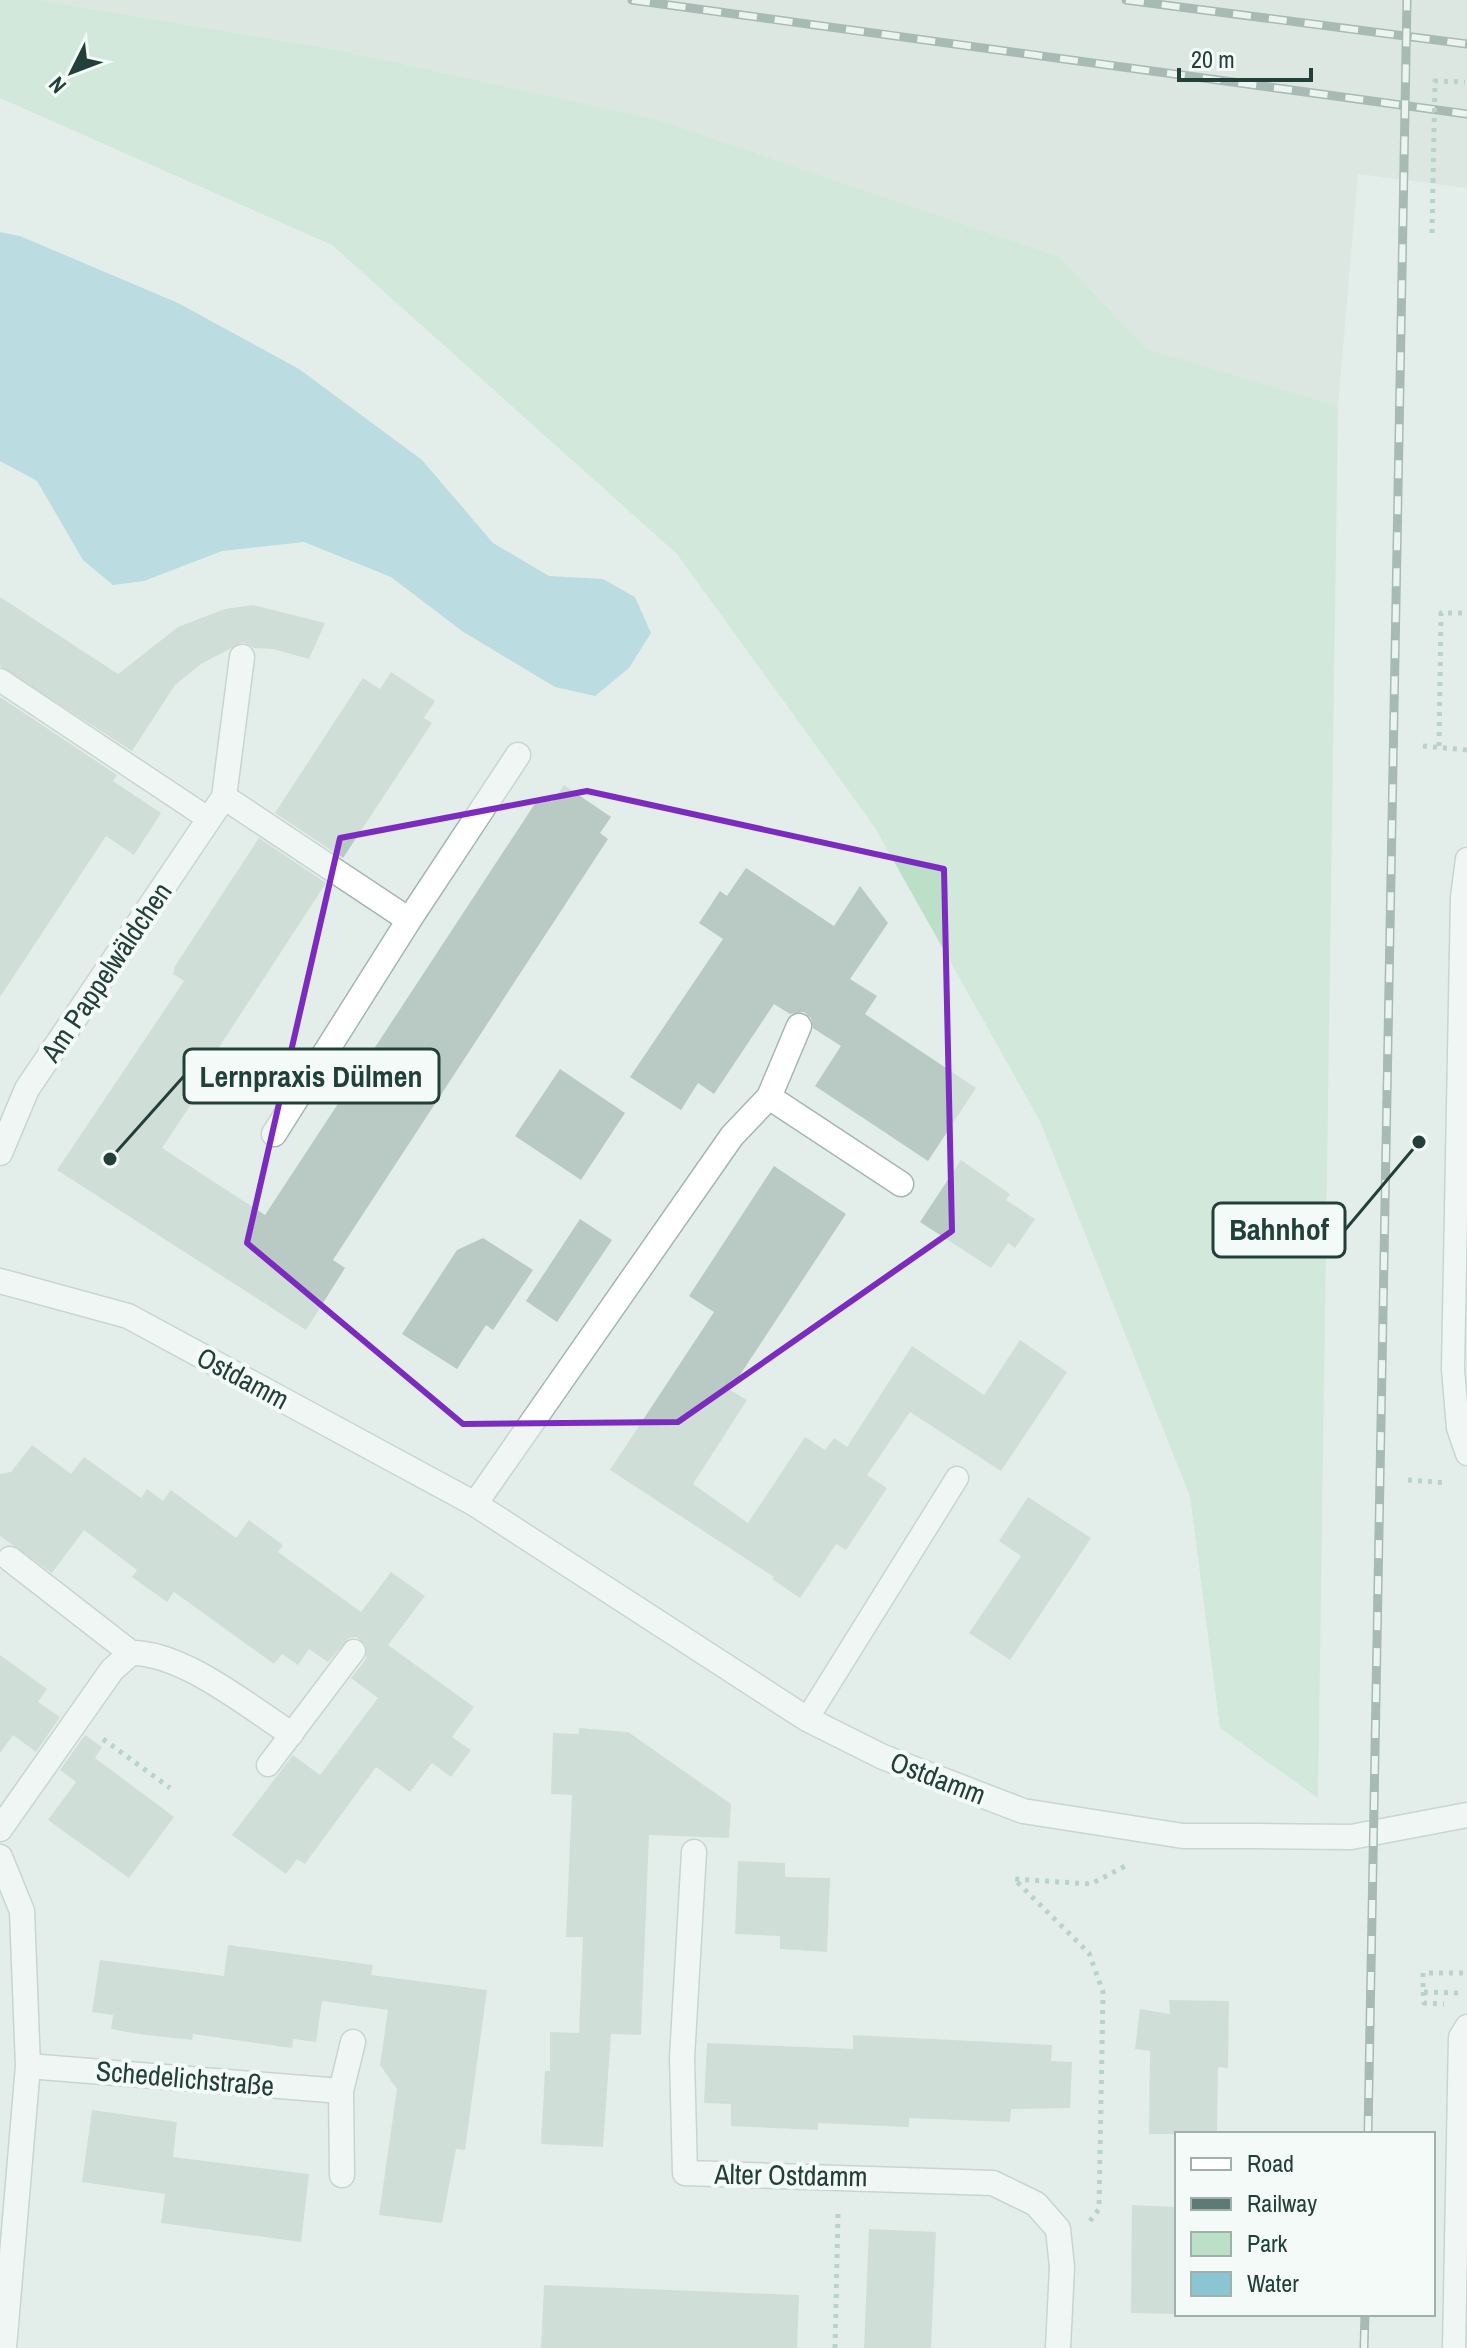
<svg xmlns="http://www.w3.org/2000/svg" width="1467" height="2348" font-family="'Archivo Narrow',sans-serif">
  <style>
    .built { fill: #d2ded9 }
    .green { fill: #bcdfc7 }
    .water { fill: #8ac5d4 }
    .building { fill: #b9c9c3 }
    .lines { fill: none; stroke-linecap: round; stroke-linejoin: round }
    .lane-casing { stroke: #a5b6b1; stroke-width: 25 }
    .street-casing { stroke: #a5b6b1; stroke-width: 27 }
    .secondary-casing { stroke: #a1bab2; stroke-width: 27 }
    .path { stroke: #83b2a6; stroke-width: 5; stroke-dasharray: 4 6; stroke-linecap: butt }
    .lane { stroke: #fff; stroke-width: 22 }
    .street { stroke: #fff; stroke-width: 24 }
    .secondary { stroke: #fff; stroke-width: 24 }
    .rail-casing { stroke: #5d7b74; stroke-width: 9 }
    .rail { stroke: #f4faf7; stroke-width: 6; stroke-dasharray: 18; stroke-linecap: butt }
    .path-bridge { stroke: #83b2a6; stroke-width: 5; stroke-dasharray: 4 6; stroke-linecap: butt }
    .marked { fill: none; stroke: #7b2cbf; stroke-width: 6; stroke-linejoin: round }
    .labels { text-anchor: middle; stroke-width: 8; stroke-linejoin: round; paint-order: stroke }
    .street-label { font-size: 28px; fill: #224039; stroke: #f4faf7 }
    .leader { fill: none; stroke: #224039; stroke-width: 3 }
    .callout-dot { fill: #224039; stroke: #f4faf7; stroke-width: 3 }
    .callout { fill: #f4faf7; stroke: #224039; stroke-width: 3 }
    .callout-label { font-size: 30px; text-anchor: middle; font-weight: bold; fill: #224039 }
  </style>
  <rect width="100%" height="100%" fill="#e3eeea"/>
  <!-- built -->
  <path class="built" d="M40,0H1467V188L1358,174L1338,406L1146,349L1060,257L658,120L345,51Z"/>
  <!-- green -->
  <path class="green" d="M0,0H40L344,51L658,120L1060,257L1146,349L1338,406L1318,1798L1220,1728L1190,1496L1040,1121L874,826L677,554L332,245L0,98Z"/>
  <!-- water -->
  <path class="water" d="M0,232L20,236L178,303L299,369L422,460L493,543L549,576L603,579L635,597L651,633L629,668L595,696L555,687L462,631L391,577L304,542L222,551L144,581L113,585L83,560L37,481L0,461Z"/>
  <!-- building -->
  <path class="building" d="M0,597L118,674L178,627L225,609L253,605L325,623L309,659L273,649L254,648L243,642L201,664L175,685L132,751L0,666Z
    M391,672L435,701L424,718L432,723L343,858L275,813L363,678L380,689Z
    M0,697L117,775L113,781L161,813L134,855L106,836L0,997Z
    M564,785L611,817L600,833L608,839L333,1260L345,1268L306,1330L57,1170L184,981L173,974L175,966L259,838L326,883L212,1058L219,1062L162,1148L265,1215L536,802L543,796L552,802Z
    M746,868L834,926L860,886L888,923L850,979L877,996L865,1014L976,1088L928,1161L815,1086L841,1046L813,1028L811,1018L804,1012L790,1014L774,1004L714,1094L698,1083L681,1110L630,1077L723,939L699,923L720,891L727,896Z
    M560,1069L625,1113L581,1180L515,1136Z
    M961,1160L1010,1194L1006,1200L1035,1219L1015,1248L1008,1243L991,1268L920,1222Z
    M774,1166L846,1214L730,1390L747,1400L693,1484L748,1523L805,1437L825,1450L834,1438L847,1447L912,1346L984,1395L1020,1340L1067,1372L1001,1471L910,1412L867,1475L887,1488L846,1550L836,1544L800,1598L772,1579L774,1577L610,1470L714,1312L689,1296Z
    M580,1219L612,1240L557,1322L526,1301Z
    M483,1238L533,1270L493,1330L486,1325L457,1369L402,1334L457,1250Z
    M32,1445L71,1474L84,1457L141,1498L147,1489L163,1501L171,1490L236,1538L249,1520L283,1545L278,1552L361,1612L391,1572L425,1596L388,1645L474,1707L452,1737L471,1750L451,1777L432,1763L410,1792L376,1767L305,1864L297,1859L286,1874L232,1835L293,1755L320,1775L378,1698L351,1678L366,1659V1645L356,1637L349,1638L328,1662L309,1649L298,1665L282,1654L274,1664L174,1592L167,1602L132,1577L137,1570L84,1530L52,1573L0,1536V1474L11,1472Z
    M1028,1497L1091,1538L1010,1660L969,1633L1021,1556L999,1541Z
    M0,1655L47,1689L38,1702L60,1717L36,1752L13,1735L0,1753Z
    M579,1728L628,1732L731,1804L729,1838L649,1835L641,2035L611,2034L603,2147L541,2144L545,2071H550V2032L579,2033L583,1937H566L572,1795L551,1794L553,1733L579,1734Z
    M85,1735L102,1747L95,1758L174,1817L129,1878L48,1820L76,1782L60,1770Z
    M738,1861L785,1863V1877L830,1878L827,1952L780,1949V1936L735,1934Z
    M228,1945L373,1965L371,1975L487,1990L465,2150L456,2149L442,2223L379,2215L397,2089L380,2065L388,2010L322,2001L316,2042L293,2039L292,2048L193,2034L192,2040L138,2034L111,2029L113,2015L92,2012L100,1960L224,1976Z
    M1169,2000L1229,2001L1228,2068L1218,2067L1217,2134H1149L1150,2051L1135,2049L1140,2009L1170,2014Z
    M853,2035L1052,2045L1051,2061L1072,2062L1070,2108L1011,2109L1010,2122L909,2118V2127L818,2123V2130L731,2126V2104L704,2103L707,2043L853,2049Z
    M92,2110L177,2122L173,2157L309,2174L301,2242L161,2223L165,2194L82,2182Z
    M1132,2205L1177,2207V2314L1131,2313Z
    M869,2229L936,2232L931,2348H864Z
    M544,2285L799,2295L797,2348H541Z"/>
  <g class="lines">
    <!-- lane casing -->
    <g class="lane-casing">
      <path id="lane" d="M0,680L209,819
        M1467,859L1462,897L1453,1369L1458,1428L1467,1454
        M807,1719L957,1478
        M268,1765L354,1651
        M1454,2348L1460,2037L1467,2026"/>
    </g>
    <!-- street casing -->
    <g class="street-casing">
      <path id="street" d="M224,797L409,920L518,755
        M769,1097L799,1026
        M274,1134L409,920
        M0,1153L27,1089L224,797L242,657
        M475,1504L732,1136L769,1097L901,1184
        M10,1559L131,1653
        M0,1829L112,1670L131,1653C182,1652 248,1706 291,1734
        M694,1852L682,2058L685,2173L993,2183L1036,2204L1058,2229L1062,2267L1058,2348
        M0,1857L22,1911L28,2066L4,2348
        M28,2066L341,2091
        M342,2175L341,2091L353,2042"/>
    </g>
    <!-- secondary casing -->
    <g class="secondary-casing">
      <path id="secondary" d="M0,1281L128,1316L475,1504L807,1719L883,1757L1023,1811L1183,1836H1258L1351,1837L1467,1815"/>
    </g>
    <!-- path -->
    <path class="path" d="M1432,233L1433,182
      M1423,746L1467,750
      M1439,746L1441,613H1467
      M1408,1480L1447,1483
      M103,1739L170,1788
      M1423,1992L1424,2003L1444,2004
      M1458,1993L1423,1992V1973H1467
      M1090,2221L1099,2209L1103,1992L1089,1953L1014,1879L1091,1884L1129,1864
      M835,2348L838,2213"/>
    <!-- lane -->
    <use href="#lane" class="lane"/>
    <!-- street -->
    <use href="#street" class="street"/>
    <!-- secondary -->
    <use href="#secondary" class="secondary"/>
    <!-- rail casing -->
    <g class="rail-casing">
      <path id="rail" d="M632,0L1467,114
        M1126,0L1467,44
        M1368,2134L1407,0
        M1364,2348L1365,2314"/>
    </g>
    <!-- rail -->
    <use href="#rail" class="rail"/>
    <!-- path-bridge -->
    <path class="path-bridge" d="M1433,182L1435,81L1465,82"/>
  </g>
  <!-- marked area -->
  <path d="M0 0H1467V2348H0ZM587,791L944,869L952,1231L678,1422L463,1424L247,1243L340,838Z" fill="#e3eeea" fill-opacity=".55" fill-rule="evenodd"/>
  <path class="marked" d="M587,791L944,869L952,1231L678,1422L463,1424L247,1243L340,838Z"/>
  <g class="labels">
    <!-- street labels -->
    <g class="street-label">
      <text transform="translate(106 972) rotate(-56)" y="10">Am Pappelwäldchen</text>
      <text transform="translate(243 1378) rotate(28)" y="10">Ostdamm</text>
      <text transform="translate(938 1778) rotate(21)" y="10">Ostdamm</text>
      <text transform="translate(185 2078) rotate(5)" y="10">Schedelichstraße</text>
      <text transform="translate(791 2175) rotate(1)" y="10">Alter Ostdamm</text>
    </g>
  </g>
  <!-- callouts -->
  <path class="leader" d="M110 1159L184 1076M1419 1142L1345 1230"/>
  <g class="callout-dot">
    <circle cx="110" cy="1159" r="8"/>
    <circle cx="1419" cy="1142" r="8"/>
  </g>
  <g class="callout">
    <rect x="184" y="1049" width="255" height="54" rx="8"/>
    <rect x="1213" y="1203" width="132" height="54" rx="8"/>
  </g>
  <g class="callout-label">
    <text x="311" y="1087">Lernpraxis Dülmen</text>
    <text x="1279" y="1240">Bahnhof</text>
  </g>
  <!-- legend -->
  <rect x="1175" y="2132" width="260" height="184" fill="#f4faf7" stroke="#a0b0ab" stroke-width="2"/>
  <rect x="1191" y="2158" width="40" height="12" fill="#ffffff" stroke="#a0b0ab" stroke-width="2"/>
  <text x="1247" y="2172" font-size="24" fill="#224039">Road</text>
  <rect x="1191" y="2198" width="40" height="12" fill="#5d7b74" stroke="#a0b0ab" stroke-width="2"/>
  <text x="1247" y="2212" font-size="24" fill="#224039">Railway</text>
  <rect x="1191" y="2232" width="40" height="24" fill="#bcdfc7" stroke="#a0b0ab" stroke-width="2"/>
  <text x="1247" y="2252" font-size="24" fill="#224039">Park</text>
  <rect x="1191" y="2272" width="40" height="24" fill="#8ac5d4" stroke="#a0b0ab" stroke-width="2"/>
  <text x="1247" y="2292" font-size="24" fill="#224039">Water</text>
  <!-- north arrow -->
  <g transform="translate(72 72) rotate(228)" stroke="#f4faf7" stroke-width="6" paint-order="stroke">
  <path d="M0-6L14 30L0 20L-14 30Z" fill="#224039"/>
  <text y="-12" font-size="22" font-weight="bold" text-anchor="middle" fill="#224039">N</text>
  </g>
  <!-- scale -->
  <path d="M1179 68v12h132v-12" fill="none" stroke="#224039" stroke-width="4"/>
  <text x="1191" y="68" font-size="24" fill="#224039" stroke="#f4faf7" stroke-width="6" paint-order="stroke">20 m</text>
</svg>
